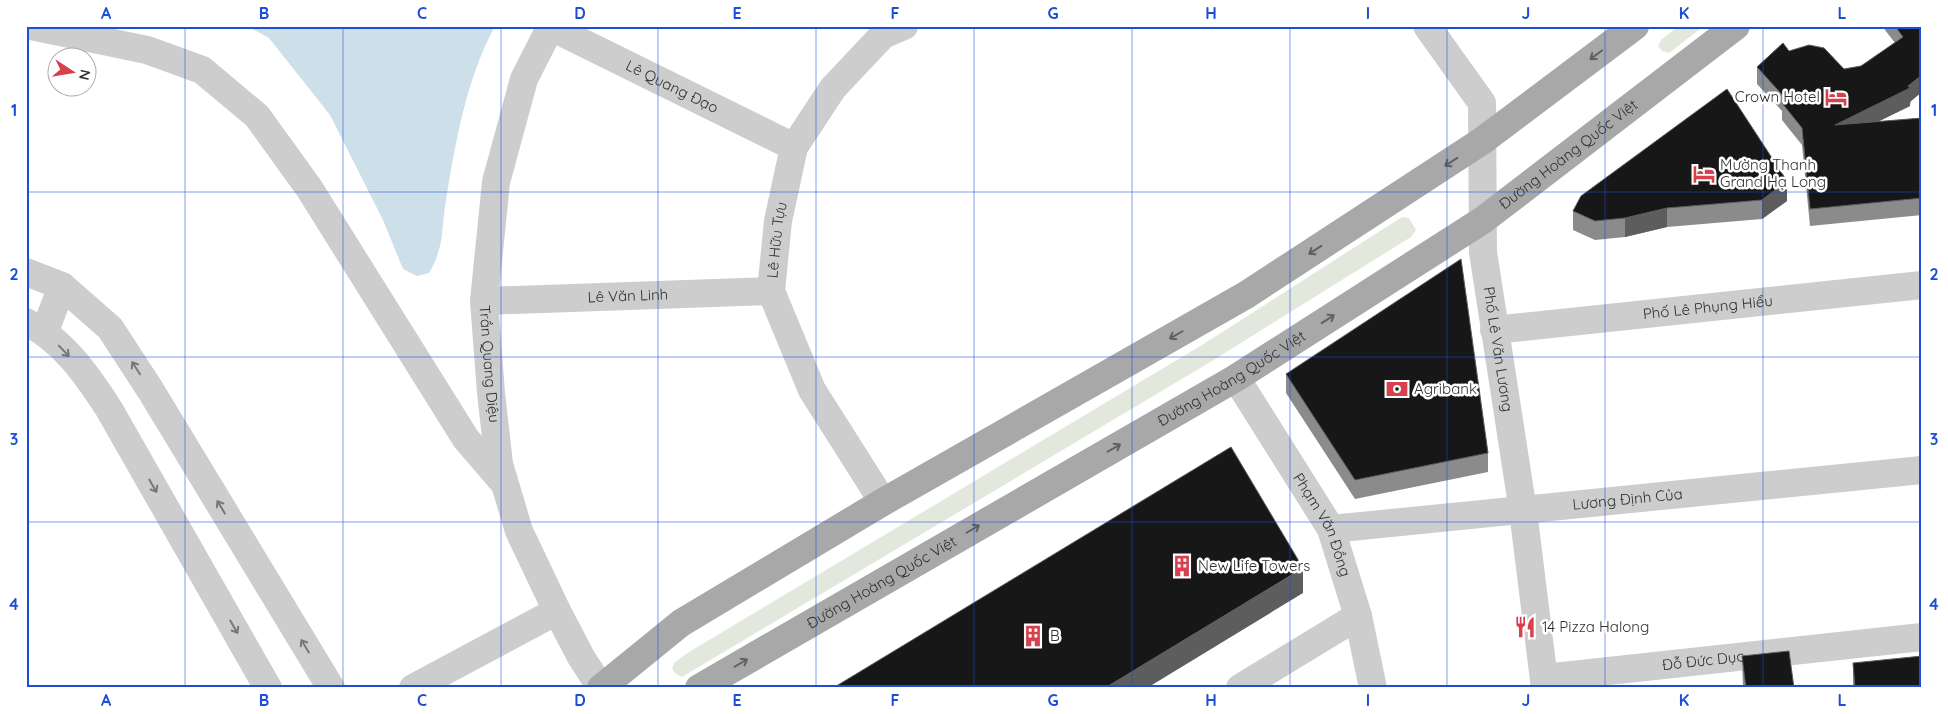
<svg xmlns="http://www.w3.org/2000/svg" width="1948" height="714" font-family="Quicksand,sans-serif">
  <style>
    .green { fill: #e3e8dc }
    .water { fill: #cddfe9 }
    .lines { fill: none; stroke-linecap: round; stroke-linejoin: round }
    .minor { stroke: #cdcdcd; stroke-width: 28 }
    .major { stroke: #a8a8a8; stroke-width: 28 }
    .wall { fill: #8b8b8b }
    .shaded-wall { fill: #5d5d5d }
    .building { fill: #171717; stroke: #5d5d5d }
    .oneway { stroke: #606060 }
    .oneway2 { stroke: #777 }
    .grid { fill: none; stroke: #1d4ed8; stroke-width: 1; stroke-opacity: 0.55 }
    .labels { text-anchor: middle; stroke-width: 5; stroke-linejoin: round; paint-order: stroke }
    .street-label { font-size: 15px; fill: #303030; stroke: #fff }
    .poi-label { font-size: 15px; fill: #303030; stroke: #fff; text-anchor: start }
    .neatline { fill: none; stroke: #1d4ed8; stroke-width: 2 }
    .grid-label { font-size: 16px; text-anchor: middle; font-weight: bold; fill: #1d4ed8 }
  </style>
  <rect width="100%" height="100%" fill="#fff"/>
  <!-- green -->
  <path class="green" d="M1678,26H1704L1669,53L1662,51L1658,46L1661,40Z
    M1402,217L1409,218L1416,230L1411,237L1212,361L682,677L676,674L672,669L675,662L689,652L1202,345Z"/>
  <!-- water -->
  <path class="water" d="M247,26H495C466,80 456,140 446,200C441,229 445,246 429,273L417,276L403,269L383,220L330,115L269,38Z"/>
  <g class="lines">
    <!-- minor -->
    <g class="minor">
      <path d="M31,26L147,50L202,70L257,116L309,188L466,439L502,481"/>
      <path id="s1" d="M551,26L524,79L496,182L484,301L491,393L499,464L519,531L557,611L581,657L601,688"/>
      <path id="s2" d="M1427,26L1482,103L1483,252L1523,511L1545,688"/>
      <path id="s3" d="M551,27L794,147"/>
      <path d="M26,272L62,286L110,328L151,391L331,688"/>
      <path id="s4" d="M484,301L771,291"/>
      <path d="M26,322C63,340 87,375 109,409L268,688"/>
      <path id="s5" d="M1494,330L1922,285"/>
      <path d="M45,331L62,286"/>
      <path id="s6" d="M1236,378L1331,529L1358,616L1373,688"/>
      <path id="s7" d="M883,502L812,390L771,291L778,221L794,147L833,88L883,35L904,26"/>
      <path id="s8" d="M1331,529L1922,470"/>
      <path id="s9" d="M1544,678L1922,637"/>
      <path d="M413,688L557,611"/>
      <path d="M1240,688L1358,616"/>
    </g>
    <!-- major -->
    <g class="major">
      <path d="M601,688L681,623L883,502L1246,295L1482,141L1635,26"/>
      <path id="s10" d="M699,688L1236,378L1483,220L1736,26"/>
    </g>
  </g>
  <!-- wall -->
  <path class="wall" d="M1882,26H1922L1910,106L1877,122L1922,118V215L1810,226L1802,145L1782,120V111L1757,84V67L1789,51L1844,69L1861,66L1895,43Z
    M1581,196L1787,201L1762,219L1667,227L1625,237L1595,240L1573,230V211Z
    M1286,374L1488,453V472L1355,499L1286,393Z
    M1742,656L1794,688H1743Z
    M1853,663L1922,688H1853Z"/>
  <!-- shaded-wall -->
  <path class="shaded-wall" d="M1922,75V92L1910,102V106L1835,143V125L1908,86Z
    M1787,181V201L1762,219V200Z
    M1667,208V227L1625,237V218Z
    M1303,568V593L1147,688H1105Z"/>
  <!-- building -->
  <path class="building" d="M1895,26H1922V75L1908,86L1910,88L1835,125L1922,118V198L1810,209L1802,128L1782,103L1786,99L1757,67L1783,43L1789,51L1809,45L1824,48L1844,69L1861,66L1903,37Z
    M1727,89L1787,181L1762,200L1667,208L1625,218L1595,221L1573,211L1581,196Z
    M1461,259L1488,453L1355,480L1286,374Z
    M1231,447L1303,568L1105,688H833Z
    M1789,651L1794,688H1746L1742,656Z
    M1922,656V688H1855L1853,663Z"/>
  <!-- one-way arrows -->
  <defs><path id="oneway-shaft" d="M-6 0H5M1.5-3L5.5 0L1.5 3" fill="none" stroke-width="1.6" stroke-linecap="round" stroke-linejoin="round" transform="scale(1.25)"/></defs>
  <g class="oneway">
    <use href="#oneway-shaft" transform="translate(1596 55) rotate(143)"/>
    <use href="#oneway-shaft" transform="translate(1451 162) rotate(147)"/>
    <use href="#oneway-shaft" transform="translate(1315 250) rotate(147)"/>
    <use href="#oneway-shaft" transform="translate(1328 319) rotate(-33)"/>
    <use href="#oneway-shaft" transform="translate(1176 335) rotate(150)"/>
    <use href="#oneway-shaft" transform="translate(1114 448) rotate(-30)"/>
    <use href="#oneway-shaft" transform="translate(973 529) rotate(-30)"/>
    <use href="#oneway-shaft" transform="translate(741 663) rotate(-30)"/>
  </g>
  <g class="oneway2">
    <use href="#oneway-shaft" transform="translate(64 351) rotate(46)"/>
    <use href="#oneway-shaft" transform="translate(136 368) rotate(-123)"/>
    <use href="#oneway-shaft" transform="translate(153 486) rotate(60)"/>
    <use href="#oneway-shaft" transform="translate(221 507) rotate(-121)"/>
    <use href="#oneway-shaft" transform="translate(234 627) rotate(60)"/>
    <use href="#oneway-shaft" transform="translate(305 646) rotate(-121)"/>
  </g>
  <!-- grid -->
  <path class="grid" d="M185,26V688M343,26V688M501,26V688M658,26V688M816,26V688M974,26V688M1132,26V688M1290,26V688M1447,26V688M1605,26V688M1763,26V688M26,192H1922M26,357H1922M26,522H1922"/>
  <!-- icons -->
  <defs>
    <g id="hotel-bare" transform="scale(1.725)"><path d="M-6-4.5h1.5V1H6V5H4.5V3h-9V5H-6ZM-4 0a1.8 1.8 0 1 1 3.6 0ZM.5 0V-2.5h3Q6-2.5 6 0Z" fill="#d7414e" stroke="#fff" stroke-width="2.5" paint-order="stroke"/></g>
    <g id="bank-bare" transform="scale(1.725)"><path d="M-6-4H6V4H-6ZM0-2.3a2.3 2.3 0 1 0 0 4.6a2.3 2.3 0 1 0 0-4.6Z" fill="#d7414e" stroke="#fff" stroke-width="2.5" paint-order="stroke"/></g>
    <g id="building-bare" transform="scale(1.725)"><path d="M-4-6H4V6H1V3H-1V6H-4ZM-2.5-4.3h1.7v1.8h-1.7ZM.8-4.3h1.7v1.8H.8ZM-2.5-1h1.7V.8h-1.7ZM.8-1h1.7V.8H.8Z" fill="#d7414e" stroke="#fff" stroke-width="2.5" paint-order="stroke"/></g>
    <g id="restaurant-bare" transform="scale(1.725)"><path d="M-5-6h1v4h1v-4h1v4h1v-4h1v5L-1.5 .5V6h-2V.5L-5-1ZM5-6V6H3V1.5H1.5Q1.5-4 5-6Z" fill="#d7414e" stroke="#fff" stroke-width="2.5" paint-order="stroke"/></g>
  </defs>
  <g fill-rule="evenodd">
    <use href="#hotel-bare" x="1836" y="97"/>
    <use href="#hotel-bare" x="1704" y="174"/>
    <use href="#bank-bare" x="1397" y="389"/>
    <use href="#building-bare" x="1182" y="566"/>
    <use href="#restaurant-bare" x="1525" y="627"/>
    <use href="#building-bare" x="1033" y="636"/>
  </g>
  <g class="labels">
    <!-- street labels -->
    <g class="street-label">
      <text dy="5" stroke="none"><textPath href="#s3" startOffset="135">Lê Quang Đạo</textPath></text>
      <text dy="5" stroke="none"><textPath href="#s10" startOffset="1021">Đường Hoàng Quốc Việt</textPath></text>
      <text dy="5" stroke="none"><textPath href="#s7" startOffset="291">Lê Hữu Tựu</textPath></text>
      <text dy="5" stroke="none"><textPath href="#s4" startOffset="144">Lê Văn Linh</textPath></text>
      <text dy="5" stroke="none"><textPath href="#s5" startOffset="215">Phố Lê Phụng Hiểu</textPath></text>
      <text dy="5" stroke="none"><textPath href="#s2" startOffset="342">Phố Lê Văn Lương</textPath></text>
      <text dy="5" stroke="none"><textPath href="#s1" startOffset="349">Trần Quang Diệu</textPath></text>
      <text dy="5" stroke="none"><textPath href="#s10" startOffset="616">Đường Hoàng Quốc Việt</textPath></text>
      <text dy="5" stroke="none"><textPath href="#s8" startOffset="298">Lương Định Của</textPath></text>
      <text dy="5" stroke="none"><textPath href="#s6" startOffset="171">Phạm Văn Đồng</textPath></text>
      <text dy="5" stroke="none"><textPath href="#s10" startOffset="211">Đường Hoàng Quốc Việt</textPath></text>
      <text dy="5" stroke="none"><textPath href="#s9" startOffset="160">Đỗ Đức Dục</textPath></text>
    </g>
    <!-- poi labels -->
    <g class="poi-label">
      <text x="1820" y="102" text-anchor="end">Crown Hotel</text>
      <text x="1720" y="170">Mường Thanh<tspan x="1720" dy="17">Grand Hạ Long</tspan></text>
      <text x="1414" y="394">Agribank</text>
      <text x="1198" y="571">New Life Towers</text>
      <text x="1542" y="632">14 Pizza Halong</text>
      <text x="1050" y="641">B</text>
    </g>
  </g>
  <!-- border -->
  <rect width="1948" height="714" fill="none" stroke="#ffffff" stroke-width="55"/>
  <!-- north arrow -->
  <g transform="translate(72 72) rotate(102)"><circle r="24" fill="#ffffff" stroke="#acacac"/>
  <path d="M0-4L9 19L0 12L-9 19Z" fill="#d7414e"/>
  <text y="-8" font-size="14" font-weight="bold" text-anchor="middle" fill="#303030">N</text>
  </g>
  <rect x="28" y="28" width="1892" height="658" class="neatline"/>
  <g class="grid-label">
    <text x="106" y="19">A</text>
    <text x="264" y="19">B</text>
    <text x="422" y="19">C</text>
    <text x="580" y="19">D</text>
    <text x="737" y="19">E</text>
    <text x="895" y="19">F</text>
    <text x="1053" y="19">G</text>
    <text x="1211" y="19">H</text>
    <text x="1368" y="19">I</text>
    <text x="1526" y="19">J</text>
    <text x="1684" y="19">K</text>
    <text x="1842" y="19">L</text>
    <text x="14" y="116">1</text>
    <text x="1934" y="116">1</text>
    <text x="14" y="280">2</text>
    <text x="1934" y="280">2</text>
    <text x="14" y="445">3</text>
    <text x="1934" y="445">3</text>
    <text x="14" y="610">4</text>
    <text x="1934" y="610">4</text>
    <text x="106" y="706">A</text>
    <text x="264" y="706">B</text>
    <text x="422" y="706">C</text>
    <text x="580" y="706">D</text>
    <text x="737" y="706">E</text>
    <text x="895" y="706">F</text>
    <text x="1053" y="706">G</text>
    <text x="1211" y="706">H</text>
    <text x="1368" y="706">I</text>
    <text x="1526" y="706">J</text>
    <text x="1684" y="706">K</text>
    <text x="1842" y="706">L</text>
  </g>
</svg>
